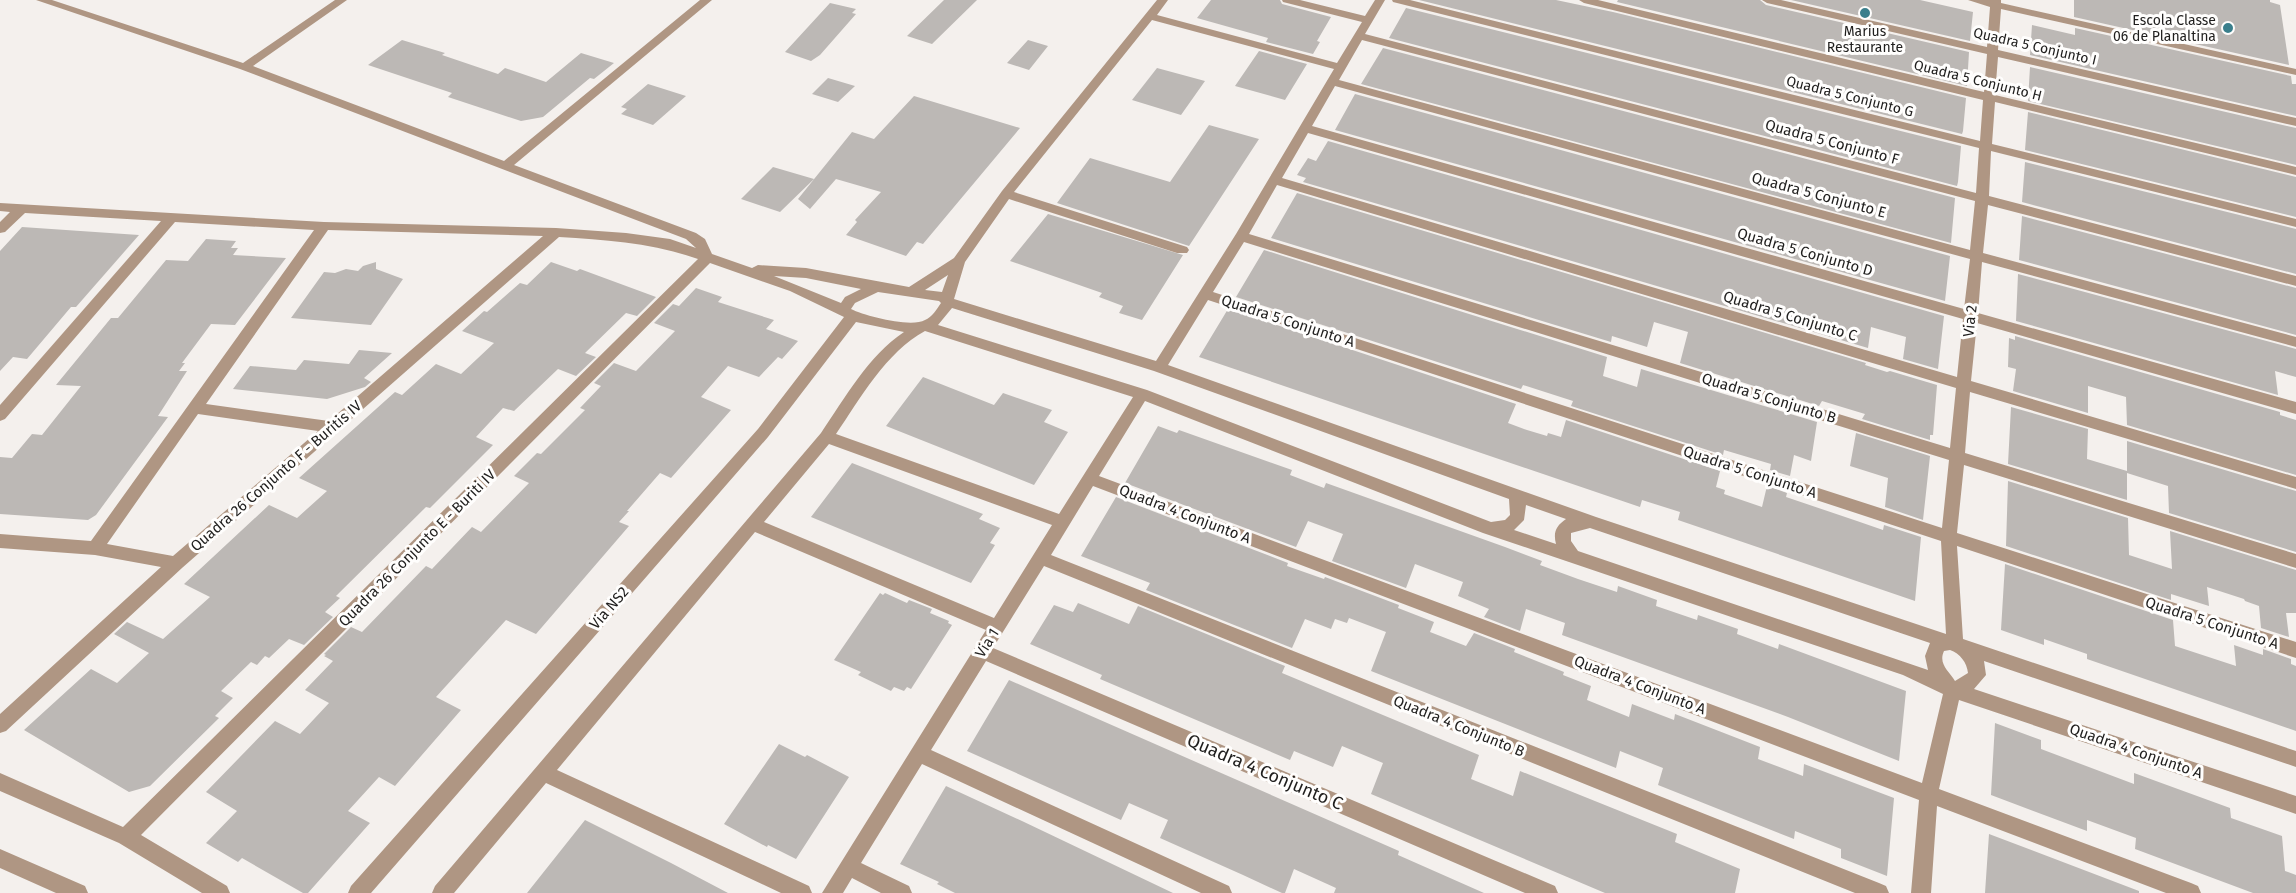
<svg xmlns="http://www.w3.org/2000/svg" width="2296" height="893" font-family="'Fira Sans',sans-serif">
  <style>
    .building { fill: #bcb8b5 }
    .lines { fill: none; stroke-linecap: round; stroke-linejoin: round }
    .minor { fill: #af9683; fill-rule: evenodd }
    .poi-dot { fill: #3a7f8c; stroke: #fffefd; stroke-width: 2 }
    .labels { text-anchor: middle; stroke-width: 6; stroke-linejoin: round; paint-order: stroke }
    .far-poi-label { font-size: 14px; fill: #1f1e1d; stroke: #fffefd; text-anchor: end }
    .far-street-label { font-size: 14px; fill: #1f1e1d; stroke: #fffefd }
    .street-label { font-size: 15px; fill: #1f1e1d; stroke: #fffefd }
    .near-street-label { font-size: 18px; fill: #1f1e1d; stroke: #fffefd }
  </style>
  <rect width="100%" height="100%" fill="#f4f0ed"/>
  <!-- building -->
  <path class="building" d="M944,0H977L932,44L907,36Z
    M1211,0H1280L1282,4L1331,17L1317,41L1320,42L1313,54L1266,42L1268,38L1197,18Z
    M1419,0H1556L1613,12L1966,98L1963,131L1962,134Z
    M1618,0H1760L1766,5L1969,52L1967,86L1617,2Z
    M1791,0H1920L1973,12L1970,41Z
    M2074,0H2270V2L2280,5L2289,65L2074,17Z
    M830,3L856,9L852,13L856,14L820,55L811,61L785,52Z
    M1406,8L1961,146L1958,182L1957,186L1389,38Z
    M2032,25L2075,35V28L2291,76L2292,84H2296V116L2030,55Z
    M402,40L445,53L442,55L498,74L505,68L546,82L581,53L614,63L594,79L590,78L543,117L521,121L448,97L452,93L368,65Z
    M1028,40L1048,46L1029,70L1007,63Z
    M1383,48L1955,198L1951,243L1361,84Z
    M1259,51L1307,64L1285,100L1235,86Z
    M2030,67L2296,128V165L2028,101Z
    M1157,68L1205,81L1181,115L1132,100Z
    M828,78L855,86L838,102L812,94Z
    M648,84L686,96L653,125L621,114L627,109L621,107Z
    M1355,94L1950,256L1945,301L1335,130Z
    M914,96L1020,128L923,244L917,242L906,256L846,235L857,222L855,220L881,192L836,179L810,209L798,199L852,132L874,139Z
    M2028,112L2296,177V217L2025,150Z
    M1209,125L1259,139L1189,246L1057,203L1090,158L1170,182Z
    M1328,141L1944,316L1938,369L1903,359L1906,337L1871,327L1868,348L1303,182L1306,178L1297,175L1308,158L1316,161Z
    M2025,162L2296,229V274L2022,202Z
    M773,167L814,179L780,212L741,199Z
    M1297,193L1866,363L1865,365L1887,372L1890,371L1937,385L1933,435H1930V440L1862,419L1865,414L1822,401L1819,406L1680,363L1688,332L1654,322L1647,347L1612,336L1611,342L1271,238Z
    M1048,214L1183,255L1142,320L1119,313L1123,306L1099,297L1102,293L1010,261Z
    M2022,216L2296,288V335L2019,260Z
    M22,227L139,235L76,307H71L27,359L13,357L0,371V251Z
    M206,239L236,241L231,248H238L233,255L286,258L235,325L211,324L182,363H185L179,371H187L158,416L168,417L96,515L88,520L0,514V457L12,458L32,434L42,435L81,386L56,385L111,318H118L166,260L188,261Z
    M1264,250L1607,357L1603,376L1637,387L1641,369L1817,422L1811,461L1794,455L1790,476L1770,470L1771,464L1724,450L1723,455L1571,406L1573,401L1523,385L1521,389L1236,297Z
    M376,262V269L403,279L371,325L291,318L324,272L335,273L346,269L358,271L363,266Z
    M551,262L577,271L580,269L656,297L637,316L626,313L585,353L596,357L576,376L558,369L514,411L503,408L476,437L493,445L430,508L426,507L336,596L340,598L325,612L333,617L304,645L289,639L269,658L265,656L257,665L251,662L221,691L233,698L215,716L219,718L150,786L129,792L24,730L91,669L117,683L149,653L114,634L127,622L163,639L210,597L184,584L269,505L297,518L327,491L299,478L395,392L402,395L436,364L461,374L494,343L462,331L484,311L487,312L520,283L527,285Z
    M2018,274L2296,349V377L2275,371L2278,395L2016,321Z
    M696,288L722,297L718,302L774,320L766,329L798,341L782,359L778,357L759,377L728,366L701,397L731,410L671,478L660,473L627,511H629L619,522L629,526L536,634L506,620L436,697L461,710L395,786L379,777L348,811L370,823L308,893H303L242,858L238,862L206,843L237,811L206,792L275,721L300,734L329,703L305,690L333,661L324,656L326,655L324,654L351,627L362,632L426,566L432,569L472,527L481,532L529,483L514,476L537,453L541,454L585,410L580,408L601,386L594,383L614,363L636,371L675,331L654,323L673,304L679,306Z
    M1228,309L1516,404L1508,423L1527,430L1547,436L1548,433L1561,437L1566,420L1720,471L1716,487L1725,490L1724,494L1762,507L1767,486L1787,493L1786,497L1857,521L1883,530L1884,525L1921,537L1915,601L1678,520L1680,512L1642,500L1640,507L1199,357Z
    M2015,336L2280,412V415L2296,420V475L2127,425L2126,397L2088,386V413L2013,391L2016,369L2008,367L2009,338L2015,340Z
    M359,350L392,353L364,378L371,382L365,387L327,399L233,389L250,366L296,370L304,360L349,364Z
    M923,377L994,405L1003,393L1052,410L1044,422L1068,432L1034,485L886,426Z
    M2011,407L2088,429L2087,459L2127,471V441L2296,491V552L2169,513L2168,486L2127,473V471V500L2008,464Z
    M1158,426L1177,433L1179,430L1292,470L1290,475L1324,488L1326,483L1505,547L1542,561L1540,565L1578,579L1617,592L1618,586L1657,600L1656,606L1697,620L1698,615L1738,629L1737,634L1778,649L1779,644L1906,691L1899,761L1788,717L1562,635L1565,623L1526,609L1520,631L1484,617L1489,609L1458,596L1463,582L1415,564L1406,588L1332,561L1343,534L1308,521L1296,547L1125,483Z
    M1856,433L1930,456L1923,520L1885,507L1888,478L1850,466Z
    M852,463L983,514L979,519L1000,528L990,543L995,545L971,583L811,517Z
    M2008,481L2128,518L2129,555L2172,569L2170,531L2296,570V613H2286L2289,637L2261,628L2259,606L2245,601L2244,599L2207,587L2209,606L2171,594V600L2006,546Z
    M1116,497L1288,563L1287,566L1324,579L1325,577L1399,605L1398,608L1434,622L1430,632L1466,646L1474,633L1515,649L1514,652L1564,672L1563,675L1591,686L1587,700L1629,717L1632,704L1674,720L1675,714L1760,747L1758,759L1803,776L1804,764L1894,798L1887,876L1841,858V849L1795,831L1794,839L1658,785L1663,768L1620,751L1616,768L1371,671L1386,632L1349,618L1347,623L1335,619L1331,629L1305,619L1292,648L1146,590L1150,583L1081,556Z
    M2005,564L2173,620L2175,646L2236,666L2234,645L2263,655V649L2291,659V664L2296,666V731L2087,659V654L2044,639V645L2001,630Z
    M880,593L883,595L885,593L907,603L909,600L932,609L930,613L949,621L948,623L952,625L911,689L907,687L904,691L894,687L891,691L858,675L861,672L834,660Z
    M1078,603L1129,624L1138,606L1285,666L1282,673L1479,755L1471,779L1513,796L1520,771L1677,834L1675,842L1740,869L1735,893H1605L1371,794L1383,763L1342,746L1333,767L1294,751L1290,760L1100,679L1102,675L1030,644L1054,605L1073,612Z
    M1009,680L1399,851L1398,855L1484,893H1334L1336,888L1294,869L1285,893H1282L1243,875L1160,838L1168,820L1129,803L1121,820L967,751Z
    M1995,723L2041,740V749L2134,784V773L2230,808L2231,818L2282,836L2285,871L2296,875V893H2253L2135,849L2136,838L2087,820V831L1991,795Z
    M779,744L805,757L807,755L849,777L796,859L768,845L767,847L724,824Z
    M946,786L1022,821L1173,893H955L937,884L939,882L900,864Z
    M585,820L671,863L728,893H527Z
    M1989,834L2139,891V893H1985Z"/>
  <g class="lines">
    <!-- minor -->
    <path class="minor" d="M36,0H52L243,63L335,0H347L253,66L504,161L700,0H712L514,165L696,233L705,239L712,254L752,268L758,265L806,268L909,287L954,258L1002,191L1157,0H1168L1157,15L1337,63L1362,22L1283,2L1282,0H1300L1365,16L1375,0H1385L1365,34L1976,193L1979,148L1393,2L1392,0H1410L1980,141L1983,100L1584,3L1579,0H1598L1984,92L1987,54L1767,3L1762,0H1781L1987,47L1990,7L1968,0H2001V3L2296,69V75L2001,9L1998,50L2296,118V126L1998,57L1995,95L2296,167V175L1995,102L1992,144L2296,219V227L1991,151L1989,196L2296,276V286L1988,205L1983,253L2296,337V347L1982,262L1978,313L2296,402V414L1977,323L1971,381L2296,477V489L1970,392L1965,453L2296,554V568L1964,465L1957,533L2296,642V658L1957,546L1963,639L2296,751V767L1984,661L1986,675L1974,689L2296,796V814L1959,700L1939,789L2191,883L2198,886L2201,893H2166L1937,806L1931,893H1911L1919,800L1093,486L1051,555L1879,883L1886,886L1889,893H1855L1044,566L993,648L1555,886L1558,893H1525L986,661L931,750L1229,886L1232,893H1201L922,764L861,863L909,886L912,893H881L852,878L843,893H822L986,630L755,532L557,770L809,886L812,893H781L546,783L454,893H432L435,886L821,433C845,398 868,356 904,332L856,322L768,437L371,893H348L351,886L758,429L844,317L790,291L710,263L141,835L227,886L230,893H202L119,843L0,791V773L123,827L698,259C653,243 607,240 559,237L182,568L6,731L0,733V714L161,567L95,555L0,548V534L91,541L314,230L175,222L5,419L0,421V405L161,221L25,213L5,232L0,233V222L10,212L0,211V203L324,222L556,228L626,233L670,239L696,248L686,239L240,69ZM1152,20L1334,69L1236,234L1156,361L954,299L965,262L1009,199L1177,253H1187L1189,250L1187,247L1014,192ZM1362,40L1975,201L1970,250L1339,80ZM1335,86L1970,259L1964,309L1312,126ZM1308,133L1963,319L1957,377L1282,178ZM1277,185L1956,388L1950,448L1249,234ZM328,230L543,236L329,421L206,404ZM1244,242L1949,460L1942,528L1213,292ZM948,275L942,292L925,290ZM774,276L806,278L861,289L845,297L841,303ZM878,292L939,301L941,303C937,309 932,317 925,320C911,328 865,316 851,309L855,303ZM1208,300L1941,541L1946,634L1596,517L1168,365ZM952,308L1154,371L1509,499L1510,515L1505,520L1491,522L1147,390L938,325ZM925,331L1133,397L1059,514L836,434C860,399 886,352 925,331ZM1145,401L1483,533L1903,675L1943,694L1922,783L1099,476ZM198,414L318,431L173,556L107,544ZM829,444L1052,525L994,618L764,522ZM1526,505L1566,519C1556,526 1553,532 1556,544L1514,530L1524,520ZM1590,528L1930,643L1925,656L1928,670L1578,551L1571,541V533ZM1950,650C1960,653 1967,663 1968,673L1955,681C1949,671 1938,664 1944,651Z
      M0,849L85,886L88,893H56L0,868Z"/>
  </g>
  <!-- markers -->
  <g class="poi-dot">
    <circle cx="1865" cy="13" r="6"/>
    <circle cx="2228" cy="28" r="6"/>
  </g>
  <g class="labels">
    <!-- far-poi labels -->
    <g class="far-poi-label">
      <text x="2216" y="25">Escola Classe<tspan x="2216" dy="16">06 de Planaltina</tspan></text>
      <text x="1865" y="36" text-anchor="middle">Marius<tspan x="1865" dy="16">Restaurante</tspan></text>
    </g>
    <!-- far-street labels -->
    <g class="far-street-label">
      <text transform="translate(2035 46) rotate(13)" y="5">Quadra 5 Conjunto I</text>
      <text transform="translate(1978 80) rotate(14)" y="5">Quadra 5 Conjunto H</text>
      <text transform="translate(1850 96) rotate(14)" y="5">Quadra 5 Conjunto G</text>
    </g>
    <!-- street labels -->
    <g class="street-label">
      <text transform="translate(1832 142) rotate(15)" y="5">Quadra 5 Conjunto F</text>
      <text transform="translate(1819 195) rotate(15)" y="5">Quadra 5 Conjunto E</text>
      <text transform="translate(1805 252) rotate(16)" y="5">Quadra 5 Conjunto D</text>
      <text transform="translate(1790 316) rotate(17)" y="5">Quadra 5 Conjunto C</text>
      <text transform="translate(1288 321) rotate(18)" y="5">Quadra 5 Conjunto A</text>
      <text transform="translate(1970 321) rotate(-84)" y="5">Via 2</text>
      <text transform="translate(1769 398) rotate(17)" y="5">Quadra 5 Conjunto B</text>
      <text transform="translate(1750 472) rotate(18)" y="5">Quadra 5 Conjunto A</text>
      <text transform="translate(276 476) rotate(-41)" y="5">Quadra 26 Conjunto F - Buritis IV</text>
      <text transform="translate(1185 514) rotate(21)" y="5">Quadra 4 Conjunto A</text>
      <text transform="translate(417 548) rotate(-45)" y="5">Quadra 26 Conjunto E - Buriti IV</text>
      <text transform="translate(609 608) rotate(-49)" y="5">Via NS2</text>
      <text transform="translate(2212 623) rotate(18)" y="5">Quadra 5 Conjunto A</text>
      <text transform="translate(987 643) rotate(-58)" y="5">Via 1</text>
      <text transform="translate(1640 685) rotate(21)" y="5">Quadra 4 Conjunto A</text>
      <text transform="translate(1459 726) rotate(22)" y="5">Quadra 4 Conjunto B</text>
      <text transform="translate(2136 751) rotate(19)" y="5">Quadra 4 Conjunto A</text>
    </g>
    <!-- near-street labels -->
    <g class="near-street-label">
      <text transform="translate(1265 772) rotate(23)" y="6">Quadra 4 Conjunto C</text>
    </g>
  </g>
</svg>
